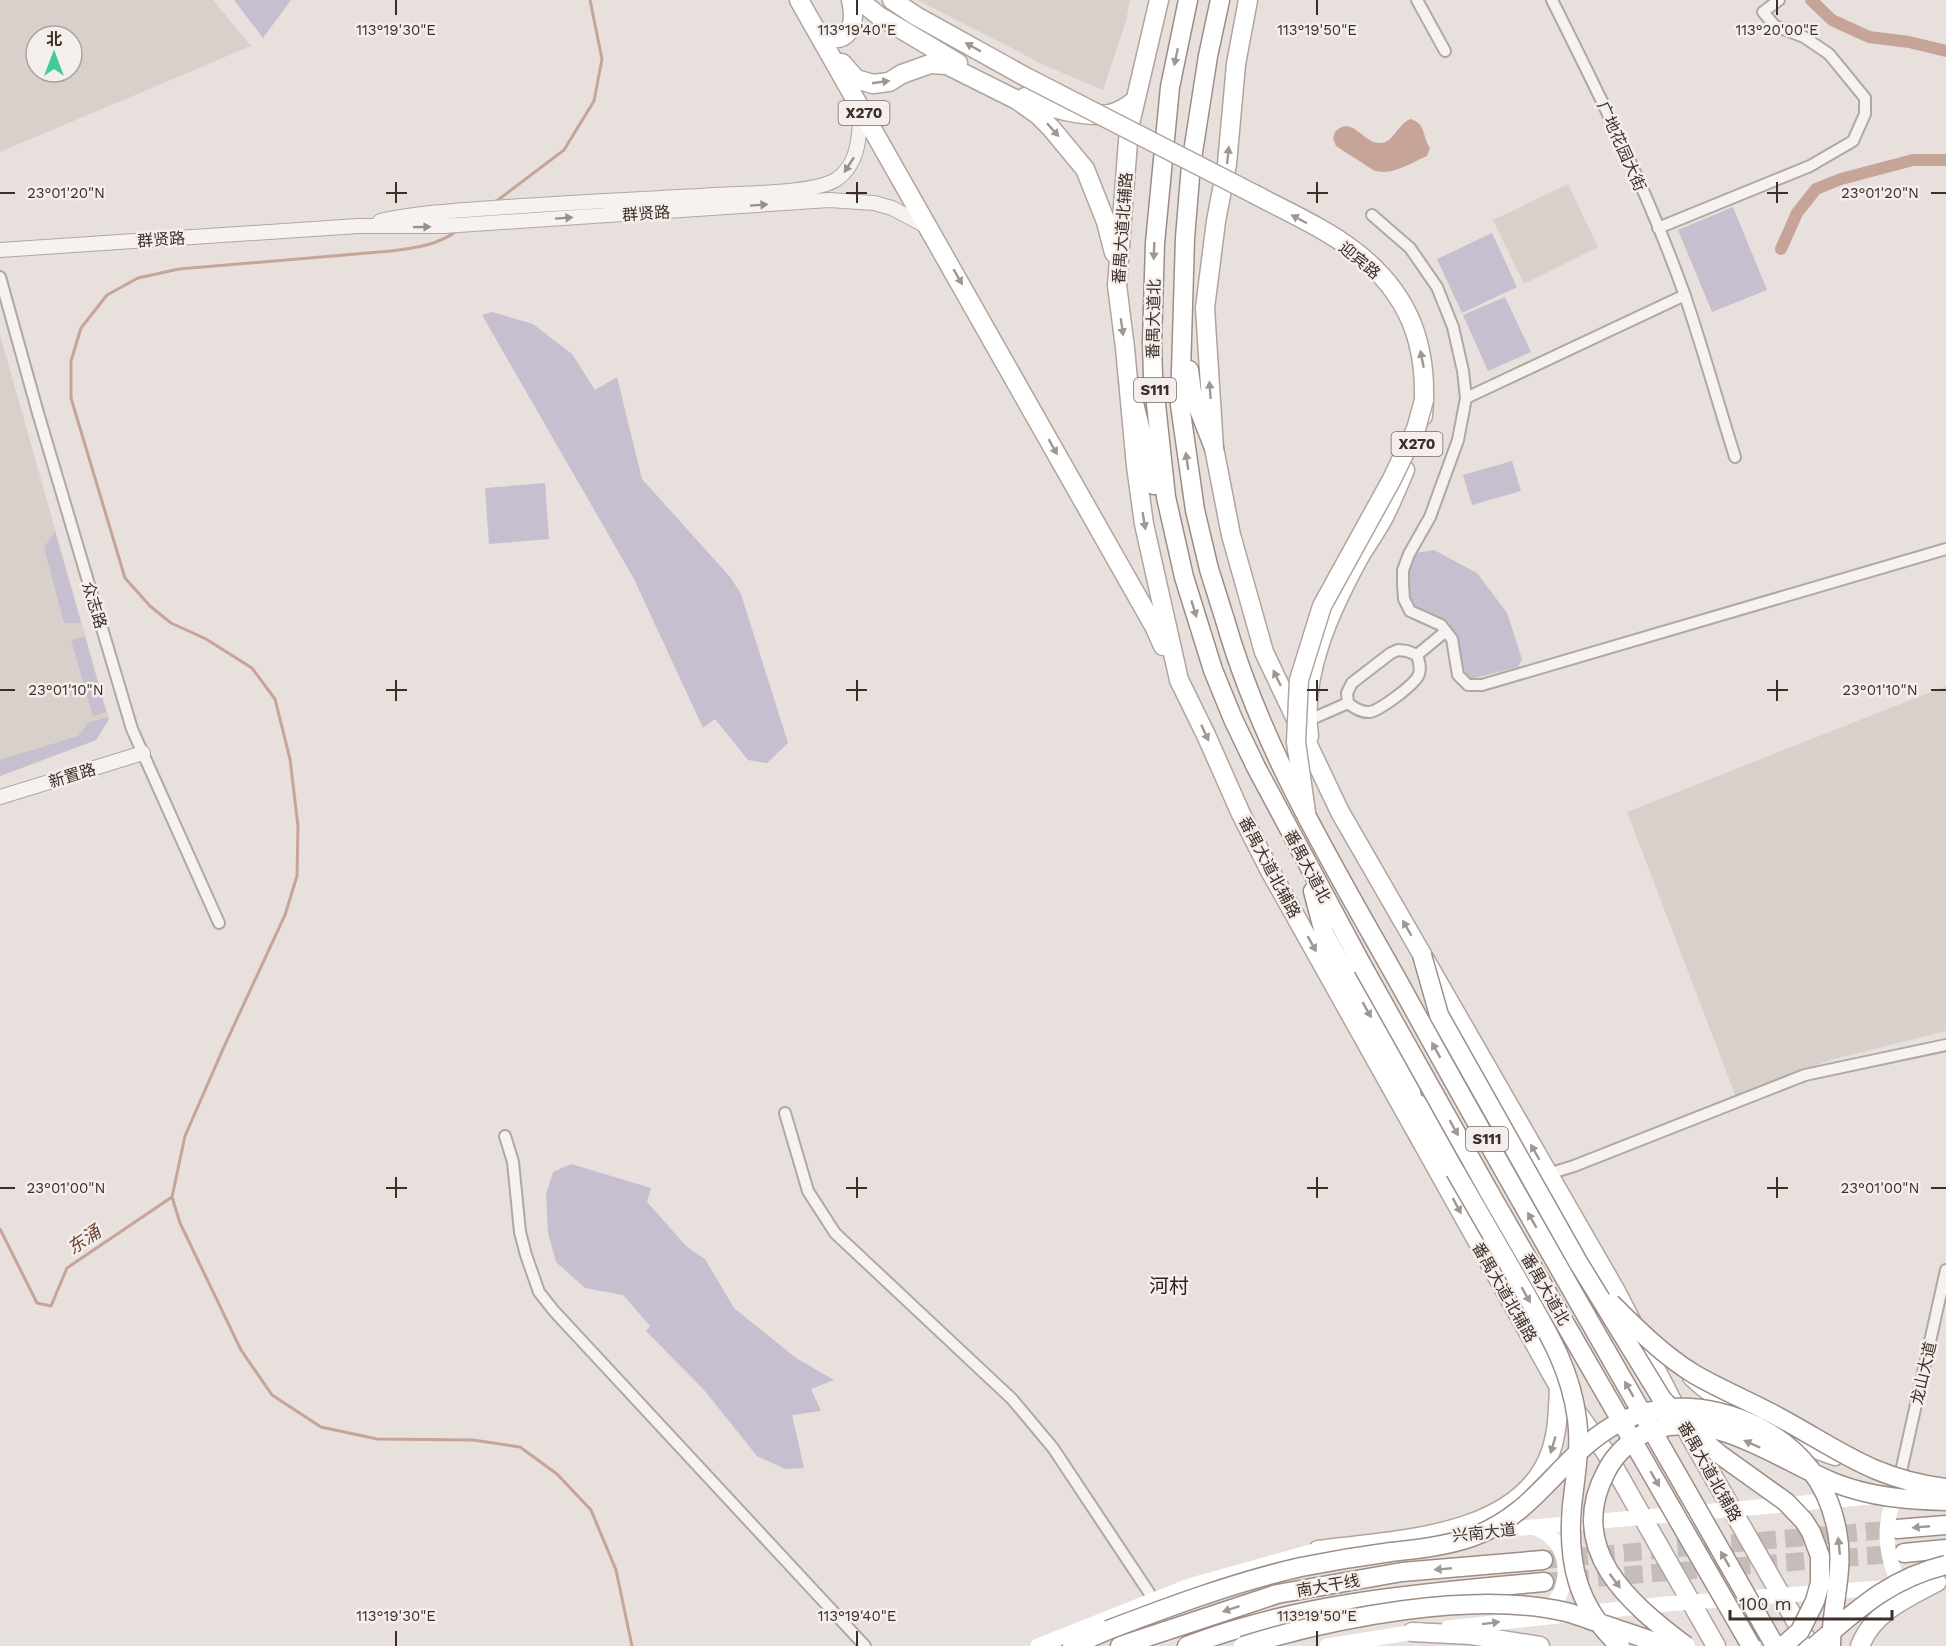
<svg xmlns="http://www.w3.org/2000/svg" width="1946" height="1646" font-family="'Work Sans','Noto Sans SC',sans-serif">
  <style>
    .built { fill: #d8d0cb; fill-rule: evenodd }
    .green { fill: #c7bed0 }
    .water { fill: #c6a598 }
    .lines { fill: none; stroke-linecap: round; stroke-linejoin: round }
    .stream { stroke: #c6a598; stroke-width: 3 }
    .canal { stroke: #c6a598; stroke-width: 12 }
    .trunk-tunnel { stroke: #c5bdb9; stroke-width: 18; stroke-dasharray: 18 9; stroke-linecap: butt }
    .minor-casing { stroke: #b1a7a3; stroke-width: 14 }
    .tertiary-casing { stroke: #b1a7a3; stroke-width: 16 }
    .primary-casing { stroke: #b2a49d; stroke-width: 21 }
    .trunk-casing { stroke: #9d8d85; stroke-width: 21 }
    .minor { stroke: #f5f2f0; stroke-width: 10 }
    .tertiary { stroke: #f5f2f0; stroke-width: 14 }
    .secondary { stroke: #fff; stroke-width: 15 }
    .primary { stroke: #fff; stroke-width: 18 }
    .trunk { stroke: #fff; stroke-width: 18 }
    .primary-bridge-casing { stroke: #b2a49d; stroke-width: 21; stroke-linecap: butt }
    .trunk-bridge-casing { stroke: #9d8d85; stroke-width: 21; stroke-linecap: butt }
    .primary-bridge { stroke: #fff; stroke-width: 18 }
    .trunk-bridge { stroke: #fff; stroke-width: 18 }
    .oneway { fill: #9e9793 }
    .oneway2 { fill: #99908c }
    .ticks { fill: none; stroke: #3d2f27; stroke-width: 2 }
    .labels { text-anchor: middle; stroke-width: 5; stroke-linejoin: round; paint-order: stroke }
    .shield { fill: #f4efec; stroke: #746962; stroke-width: 1.5 }
    .shield-label { font-size: 15px; font-weight: bold; fill: #3d2f27 }
    .street-label { font-size: 16px; fill: #3d2f27; stroke: #f4efec }
    .water-label { font-size: 18px; font-style: italic; fill: #6f4532; stroke: #f4efec }
    .quarter-label { font-size: 20px; fill: #2d2219; stroke: #f4efec }
    .ticks-label { font-size: 15px; text-anchor: middle; fill: #3d2f27; stroke: #f4efec; stroke-width: 5; stroke-linejoin: round; paint-order: stroke }
  </style>
  <rect width="100%" height="100%" fill="#e7e0dd"/>
  <!-- built -->
  <path class="built" d="M0,0H213L251,46L0,152ZM36,36H72V72H36Z
    M918,0H1130L1126,21L1103,90L1046,66Z
    M1568,184L1598,247L1524,284L1493,220Z
    M0,335L109,719L96,740L0,776Z
    M1946,686V1031L1830,1060L1736,1097L1627,812Z"/>
  <!-- green -->
  <path class="green" d="M234,0H291L263,38Z
    M1733,207L1767,290L1712,312L1678,230Z
    M1492,233L1517,287L1462,313L1437,259Z
    M1505,297L1531,352L1488,371L1463,315Z
    M492,312L533,324L572,354L595,390L617,377L642,479L731,578L741,594L788,743L767,763L748,760L715,719L703,728L634,579L482,315Z
    M1512,461L1521,491L1472,505L1463,475Z
    M545,483L549,539L489,544L485,488Z
    M55,532L81,623H64L44,547Z
    M1434,550L1477,573L1507,613L1522,659L1518,667L1471,679C1453,662 1463,656 1456,636C1447,612 1408,618 1408,590C1408,573 1409,568 1416,553Z
    M85,637L106,712L93,716L71,640Z
    M108,717L109,719L96,740L0,776V760L78,736L88,723Z
    M571,1164L651,1188L647,1202L687,1247L705,1259L734,1308L796,1358L834,1380L811,1389L821,1411L792,1415L804,1468L785,1469L757,1456L704,1390L646,1331L650,1326L623,1295L585,1288L556,1262L548,1233L546,1194L553,1172Z"/>
  <!-- water -->
  <path class="water" d="M1410,119C1426,123 1422,136 1430,148L1427,156C1411,163 1390,177 1373,170L1336,146L1333,138L1335,132C1353,114 1363,145 1381,143C1394,142 1397,125 1410,119Z"/>
  <g class="lines">
    <!-- stream -->
    <path class="stream" d="M494,203L564,150L594,101L602,59L590,0
      M458,230C439,245 415,248 391,251L179,269L138,278L107,295L81,328L71,361V398L125,578L150,606L171,623L206,639L252,668L275,699L290,759L298,826L297,876L285,915L223,1049L185,1136L172,1197L180,1223L241,1350L272,1395L321,1427L377,1439L473,1440L520,1447L557,1474L591,1510L616,1570L632,1646
      M0,1229L37,1303L51,1306L67,1268L172,1197"/>
    <!-- canal -->
    <path class="canal" d="M1811,0L1832,20L1869,37L1909,42L1946,51
      M1781,249L1797,213L1816,189L1841,179L1913,160H1946"/>
    <!-- trunk-tunnel -->
    <path class="trunk-tunnel" d="M1543,1560L1897,1529
      M1544,1582L1904,1553"/>
    <!-- minor casing -->
    <g class="minor-casing">
      <path id="minor" d="M1417,0L1445,51
        M1552,0C1600,96 1649,194 1685,296C1703,349 1718,403 1735,457
        M1372,215L1410,248L1437,287L1453,327L1463,371L1466,398L1458,440L1430,517L1409,554L1403,570V584L1404,599L1410,611L1441,625L1452,639L1458,675L1468,685H1482L1946,549
        M1658,228L1810,166L1853,141L1865,114V98L1829,54L1804,37L1775,26L1763,12L1779,0
        M0,277L38,413L132,729L219,923
        M1466,398L1685,295
        M1398,650L1407,651L1417,655C1419,661 1421,667 1419,674C1416,684 1380,710 1370,712C1361,713 1354,708 1348,703L1347,693L1352,683L1391,653Z
        M1417,655L1446,631
        M1307,721L1348,703
        M785,1113L808,1191L835,1233L1012,1399L1053,1448L1154,1600
        M505,1136L513,1162L520,1232L526,1255L539,1292L554,1311L865,1646
        M1548,1174L1574,1166L1805,1075L1946,1045
        M1900,1476L1946,1270"/>
    </g>
    <!-- tertiary casing -->
    <g class="tertiary-casing">
      <path id="tertiary" d="M380,221C422,212 465,210 507,207C576,202 646,199 716,195C745,193 814,194 837,179C860,163 859,134 861,109
        M0,250L358,226H444L829,200L874,203L892,208L928,227
        M0,797L143,753"/>
    </g>
    <!-- primary casing -->
    <g class="primary-casing">
      <path id="primary" d="M799,0L1154,626L1163,646
        M859,0L879,16L958,63
        M892,0L916,16L1024,76
        M1159,0L1129,128L1117,285L1125,348L1136,466L1144,524L1179,680L1206,735L1241,814L1269,869L1559,1387L1606,1453L1716,1646
        M1248,0L1236,64L1227,164L1216,221L1205,308L1214,448L1231,535L1264,652L1340,812L1617,1293L1690,1436L1810,1646
        M819,35C849,46 857,26 851,0
        M842,63L856,79L873,84L889,82L902,74L930,64L947,65L1017,100L1038,115L1051,128L1085,169L1106,222L1114,253
        M1025,97C1047,108 1084,118 1109,114C1118,112 1127,107 1134,101
        M1256,195C1288,212 1324,228 1353,250C1410,293 1429,346 1423,416
        M1309,736C1300,674 1331,609 1360,556C1368,543 1377,530 1384,517C1392,501 1398,486 1405,470
        M1692,1377C1724,1408 1793,1442 1835,1456
        M1318,1550C1393,1540 1522,1538 1551,1451C1558,1430 1558,1409 1559,1387
        M1412,1632L1471,1635L1540,1646
        M1860,1646C1873,1612 1907,1598 1937,1582"/>
    </g>
    <!-- trunk casing -->
    <g class="trunk-casing">
      <path id="trunk" d="M1188,0L1170,87L1155,243L1152,342L1153,376L1166,497L1184,577L1213,670L1233,719L1256,767L1363,967
        M1220,0L1208,56L1191,165L1185,238L1180,405L1195,510L1209,569L1225,620
        M1189,370L1192,392L1214,448
        M1129,382L1154,485
        M1313,891L1324,933L1411,1092L1419,1136
        M1418,1104L1455,1171
        M1897,1529L1946,1525
        M1904,1553L1946,1549
        M1072,1646L1108,1630
        M1120,1646L1277,1594L1402,1572L1543,1560
        M1187,1646C1300,1602 1424,1593 1544,1582"/>
    </g>
    <!-- minor -->
    <use href="#minor" class="minor"/>
    <!-- tertiary -->
    <use href="#tertiary" class="tertiary"/>
    <!-- secondary -->
    <path class="secondary" d="M1897,1494C1881,1524 1886,1557 1900,1586
      M1532,1527C1573,1538 1575,1591 1543,1614
      M1489,1531L1871,1497
      M1448,1628L1666,1604L1893,1587
      M1038,1646L1189,1586L1318,1550L1328,1549
      M1327,1646L1421,1631"/>
    <!-- primary -->
    <use href="#primary" class="primary"/>
    <!-- trunk -->
    <use href="#trunk" class="trunk"/>
    <!-- primary-bridge casing -->
    <g class="primary-bridge-casing">
      <path id="primary-bridge" d="M1024,76L1256,195
        M1306,812L1296,742L1299,680L1322,606L1392,479L1416,429L1424,400"/>
    </g>
    <!-- trunk-bridge casing -->
    <g class="trunk-bridge-casing">
      <path id="trunk-bridge" d="M1225,620C1264,756 1340,876 1408,999C1527,1216 1653,1430 1775,1646
        M1422,955L1439,1015L1578,1262L1662,1399L1701,1439L1719,1454L1786,1502L1804,1521L1811,1532L1820,1556V1583L1815,1601L1800,1631L1783,1646
        M1363,967L1492,1197L1751,1646
        M1455,1171C1476,1208 1498,1245 1519,1282C1545,1328 1570,1365 1577,1419C1581,1448 1575,1477 1572,1506C1567,1562 1577,1607 1620,1646
        M1611,1303C1637,1329 1663,1355 1694,1374C1723,1391 1754,1403 1784,1420C1842,1452 1877,1480 1946,1488
        M1108,1630C1171,1606 1235,1582 1301,1567C1331,1561 1361,1556 1391,1552C1418,1549 1446,1546 1472,1537C1536,1514 1557,1460 1611,1427C1674,1388 1766,1412 1810,1469C1824,1487 1833,1509 1837,1531C1845,1570 1831,1607 1831,1646
        M1243,1646C1332,1618 1474,1590 1566,1612C1579,1615 1592,1621 1605,1625C1625,1632 1645,1638 1665,1646
        M1686,1646C1629,1603 1565,1549 1606,1472C1615,1453 1636,1434 1656,1429C1717,1411 1781,1461 1835,1483C1871,1497 1907,1500 1946,1501
        M1815,1646C1858,1609 1889,1579 1946,1565"/>
    </g>
    <!-- primary-bridge -->
    <use href="#primary-bridge" class="primary-bridge"/>
    <!-- trunk-bridge -->
    <use href="#trunk-bridge" class="trunk-bridge"/>
  </g>
  <!-- one-way arrows -->
  <defs><path id="oneway-solid" d="M-6-.8H1V-3.2L6.5 0L1 3.2V.8H-6Z" transform="scale(1.5)"/></defs>
  <g class="oneway">
    <use href="#oneway-solid" transform="translate(973 47) rotate(-151)"/>
    <use href="#oneway-solid" transform="translate(1176 57) rotate(102)"/>
    <use href="#oneway-solid" transform="translate(881 82) rotate(-8)"/>
    <use href="#oneway-solid" transform="translate(1053 130) rotate(48)"/>
    <use href="#oneway-solid" transform="translate(1228 155) rotate(-84)"/>
    <use href="#oneway-solid" transform="translate(1299 219) rotate(-152)"/>
    <use href="#oneway-solid" transform="translate(1154 251) rotate(92)"/>
    <use href="#oneway-solid" transform="translate(958 277) rotate(60)"/>
    <use href="#oneway-solid" transform="translate(1122 327) rotate(82)"/>
    <use href="#oneway-solid" transform="translate(1422 359) rotate(-101)"/>
    <use href="#oneway-solid" transform="translate(1210 390) rotate(-94)"/>
    <use href="#oneway-solid" transform="translate(1053 447) rotate(61)"/>
    <use href="#oneway-solid" transform="translate(1187 461) rotate(-98)"/>
    <use href="#oneway-solid" transform="translate(1144 521) rotate(81)"/>
    <use href="#oneway-solid" transform="translate(1194 609) rotate(73)"/>
    <use href="#oneway-solid" transform="translate(1277 678) rotate(-116)"/>
    <use href="#oneway-solid" transform="translate(1205 733) rotate(65)"/>
    <use href="#oneway-solid" transform="translate(1407 928) rotate(-120)"/>
    <use href="#oneway-solid" transform="translate(1312 944) rotate(61)"/>
    <use href="#oneway-solid" transform="translate(1367 1010) rotate(61)"/>
    <use href="#oneway-solid" transform="translate(1436 1050) rotate(-119)"/>
    <use href="#oneway-solid" transform="translate(1454 1128) rotate(61)"/>
    <use href="#oneway-solid" transform="translate(1535 1152) rotate(-120)"/>
    <use href="#oneway-solid" transform="translate(1457 1206) rotate(62)"/>
    <use href="#oneway-solid" transform="translate(1532 1220) rotate(-120)"/>
    <use href="#oneway-solid" transform="translate(1526 1295) rotate(60)"/>
    <use href="#oneway-solid" transform="translate(1629 1389) rotate(-120)"/>
    <use href="#oneway-solid" transform="translate(1752 1444) rotate(-156)"/>
    <use href="#oneway-solid" transform="translate(1553 1445) rotate(106)"/>
    <use href="#oneway-solid" transform="translate(1655 1479) rotate(60)"/>
    <use href="#oneway-solid" transform="translate(1921 1527) rotate(175)"/>
    <use href="#oneway-solid" transform="translate(1839 1546) rotate(-96)"/>
    <use href="#oneway-solid" transform="translate(1725 1559) rotate(-120)"/>
    <use href="#oneway-solid" transform="translate(1443 1569) rotate(175)"/>
    <use href="#oneway-solid" transform="translate(1615 1581) rotate(53)"/>
    <use href="#oneway-solid" transform="translate(1231 1609) rotate(162)"/>
    <use href="#oneway-solid" transform="translate(1491 1623) rotate(-7)"/>
  </g>
  <g class="oneway2">
    <use href="#oneway-solid" transform="translate(849 165) rotate(123)"/>
    <use href="#oneway-solid" transform="translate(759 205) rotate(-4)"/>
    <use href="#oneway-solid" transform="translate(564 218) rotate(-4)"/>
    <use href="#oneway-solid" transform="translate(422 227) rotate(-1)"/>
  </g>
  <!-- ticks -->
  <path class="ticks" d="M396,0V15M857,0V15M1317,0V15M1777,0V15M396,182V203M857,182V203M1317,182V203M1777,182V203M0,193H15M386,193H407M846,193H867M1307,193H1328M1767,193H1788M1931,193H1946M396,680V701M857,680V701M1317,680V701M1777,680V701M0,690H15M386,690H407M846,690H867M1307,690H1328M1767,690H1788M1931,690H1946M396,1177V1198M857,1177V1198M1317,1177V1198M1777,1177V1198M0,1188H15M386,1188H407M846,1188H867M1307,1188H1328M1767,1188H1788M1931,1188H1946M396,1631V1646M857,1631V1646M1317,1631V1646"/>
  <g class="labels">
    <!-- shield labels -->
    <g class="shield">
      <rect x="838.5" y="101" width="51" height="24" rx="4.5"/>
      <rect x="1134" y="378" width="42" height="24" rx="4.5"/>
      <rect x="1391.5" y="432" width="51" height="24" rx="4.5"/>
      <rect x="1466" y="1127" width="42" height="24" rx="4.5"/>
    </g>
    <g class="shield-label">
      <text x="864" y="118">X270</text>
      <text x="1155" y="395">S111</text>
      <text x="1417" y="449">X270</text>
      <text x="1487" y="1144">S111</text>
    </g>
    <!-- street labels -->
    <g class="street-label">
      <text transform="translate(1622 146) rotate(66)" y="6">广地花园大街</text>
      <text transform="translate(646 213) rotate(-4)" y="6">群贤路</text>
      <text transform="translate(1122 228) rotate(-86)" y="6">番禺大道北辅路</text>
      <text transform="translate(161 239) rotate(-4)" y="6">群贤路</text>
      <text transform="translate(1360 260) rotate(40)" y="6">迎宾路</text>
      <text transform="translate(1153 319) rotate(-89)" y="6">番禺大道北</text>
      <text transform="translate(95 605) rotate(73)" y="6">众志路</text>
      <text transform="translate(72 775) rotate(-17)" y="6">新置路</text>
      <text transform="translate(1308 866) rotate(62)" y="6">番禺大道北</text>
      <text transform="translate(1270 867) rotate(62)" y="6">番禺大道北辅路</text>
      <text transform="translate(1546 1289) rotate(60)" y="6">番禺大道北</text>
      <text transform="translate(1505 1292) rotate(60)" y="6">番禺大道北辅路</text>
      <text transform="translate(1923 1373) rotate(-77)" y="6">龙山大道</text>
      <text transform="translate(1710 1471) rotate(61)" y="6">番禺大道北铺路</text>
      <text transform="translate(1484 1532) rotate(-6)" y="6">兴南大道</text>
      <text transform="translate(1328 1585) rotate(-10)" y="6">南大干线</text>
    </g>
    <!-- water labels -->
    <g class="water-label">
      <text transform="translate(84 1240) rotate(-34)" y="6">东涌</text>
    </g>
    <!-- quarter labels -->
    <g class="quarter-label">
      <text x="1169" y="1293">河村</text>
    </g>
  </g>
  <g class="ticks-label">
    <text x="396" y="35">113°19'30"E</text>
    <text x="857" y="35">113°19'40"E</text>
    <text x="1317" y="35">113°19'50"E</text>
    <text x="1777" y="35">113°20'00"E</text>
    <text x="66" y="198">23°01'20"N</text>
    <text x="1880" y="198">23°01'20"N</text>
    <text x="66" y="695">23°01'10"N</text>
    <text x="1880" y="695">23°01'10"N</text>
    <text x="66" y="1193">23°01'00"N</text>
    <text x="1880" y="1193">23°01'00"N</text>
    <text x="396" y="1621">113°19'30"E</text>
    <text x="857" y="1621">113°19'40"E</text>
    <text x="1317" y="1621">113°19'50"E</text>
  </g>
  <!-- north arrow -->
  <g transform="translate(54 54)"><circle r="28" fill="#f4efec" stroke="#aba29d" stroke-width="1.5"/>
  <path d="M0-4.5L10 22L0 15L-10 22Z" fill="#44ca94"/>
  <text y="-9" font-size="16" font-weight="bold" text-anchor="middle" fill="#3d2f27">北</text>
  </g>
  <!-- scale -->
  <path d="M1730 1610v9h162v-9" fill="none" stroke="#3d2f27" stroke-width="3"/>
  <text x="1739" y="1610" font-size="18" fill="#3d2f27" stroke="#f4efec" stroke-width="4.5" paint-order="stroke">100 m</text>
</svg>
